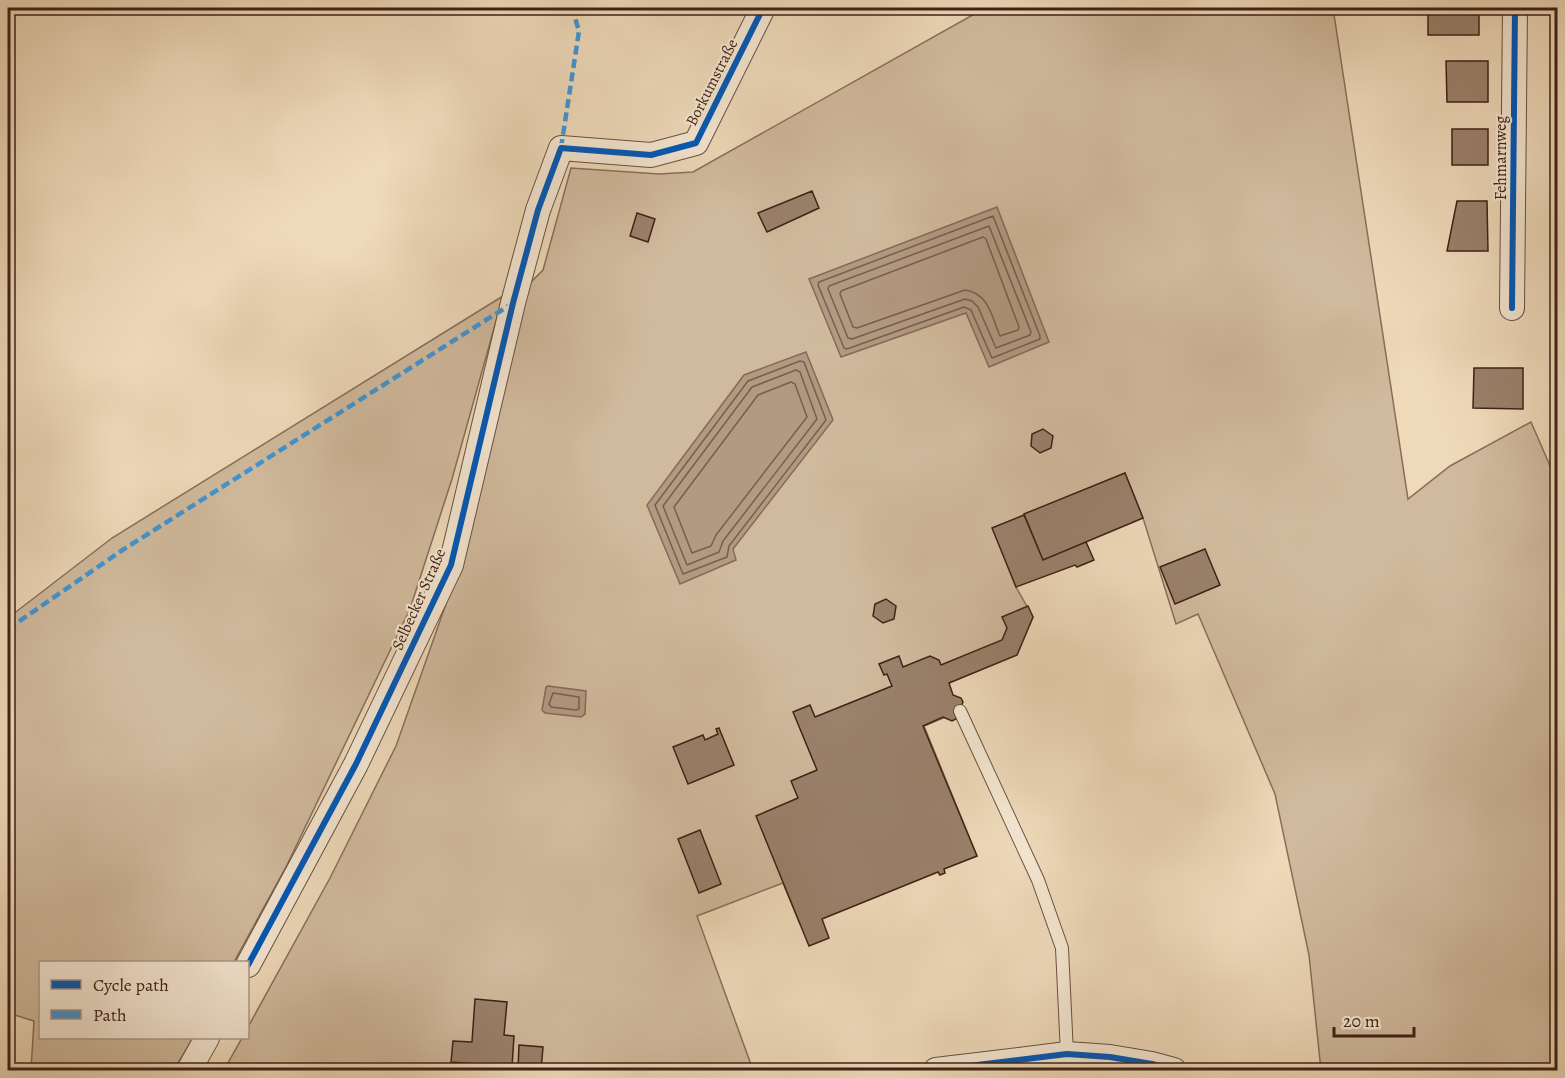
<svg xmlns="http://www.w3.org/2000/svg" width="1565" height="1078" font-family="Alegreya,serif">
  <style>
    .green { fill: #d0ba9d; stroke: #886e5a; stroke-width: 1.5 }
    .water { fill: #b29a82; stroke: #846a57; stroke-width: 1.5 }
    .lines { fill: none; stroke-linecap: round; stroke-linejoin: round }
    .shore { stroke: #785e4c; stroke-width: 1.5 }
    .building { fill: #9a816b; stroke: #3f2116; stroke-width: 1.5 }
    .service-casing { stroke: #6b4f3f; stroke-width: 14 }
    .minor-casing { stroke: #6b4f3f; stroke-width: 26 }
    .service { stroke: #f4e6d2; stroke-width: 12 }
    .minor { stroke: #f4e6d2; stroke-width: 24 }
    .quiet { stroke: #3f95d4; stroke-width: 4.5; stroke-dasharray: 9 4.5; stroke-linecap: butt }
    .cycleway-casing { stroke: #f4e6d2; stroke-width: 10 }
    .cycleway { stroke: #0057b8; stroke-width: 6 }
    .labels { text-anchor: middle; stroke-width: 4.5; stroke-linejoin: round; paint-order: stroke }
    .street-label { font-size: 16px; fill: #3f2116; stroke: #f4e6d2 }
  </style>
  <rect width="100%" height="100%" fill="#eed9b9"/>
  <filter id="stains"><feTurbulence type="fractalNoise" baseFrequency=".00333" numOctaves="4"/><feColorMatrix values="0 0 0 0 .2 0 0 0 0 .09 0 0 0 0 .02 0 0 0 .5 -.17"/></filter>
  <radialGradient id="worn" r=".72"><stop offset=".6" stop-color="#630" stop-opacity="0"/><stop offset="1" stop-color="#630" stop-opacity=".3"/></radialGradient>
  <!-- green -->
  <path class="green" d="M985,8H1333L1408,499L1450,466L1531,422L1557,482V1070H1321L1309,955L1275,794L1198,614L1176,624L1143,518L1125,473L993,528L1016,587L1033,617L1017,655L946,684L960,711L924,726L977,856L800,924L783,883L697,916L753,1070H224L242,1038H248V1027L330,878L396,746L466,547L524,289L543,270L571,168L659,174L693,172Z
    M503,296L452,479L410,609L287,865L234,962H40V1038H193L174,1070H31L34,1021L8,1013V618L112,538Z"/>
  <!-- water -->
  <path class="water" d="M997,207L1049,342L989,367L966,313L841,357L809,279Z
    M806,352L833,420L733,549L736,560L680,584L647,505L744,375Z
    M548,686L586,691L585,714L581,717L545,713L542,710L546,687Z"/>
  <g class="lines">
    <!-- shore -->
    <path class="shore" d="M993,216L1040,336V339L992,358L971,310L964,307L847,349L844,348L818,285L819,282Z
      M989,226L1031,332L1030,335L996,348L978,307L972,301L965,299L852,339L848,338L828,289L829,286Z
      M983,237L986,239L1019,327L1018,330L1000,336C992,318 989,293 965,290L857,328L853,327L840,294L841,291Z
      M800,361L804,362L826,420L729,546L727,557L683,574L655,505L748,381Z
      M796,370L800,372L817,419L723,541L719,552L687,565L663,506L752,387Z
      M791,382L795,384L807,417L716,535L711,546L692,553L674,507L758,395Z
      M553,693L579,697V709L576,710L551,707L549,704Z"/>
  </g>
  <!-- building -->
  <path class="building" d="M1428,8H1479V35H1428Z
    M1446,61H1488V102H1447Z
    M1452,129H1488V165H1452Z
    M812,191L819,208L767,232L758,213Z
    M1457,201H1487L1488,251H1447Z
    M637,213L655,219L648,242L630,236Z
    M1474,368H1523V409L1473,408Z
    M1043,429L1053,436L1051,448L1040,453L1031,446L1032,434Z
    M1125,473L1143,518L1043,560L1024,514Z
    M1024,515L1043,560L1086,542L1094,560L1077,567L1075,565L1016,587L992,528Z
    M1205,549L1220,585L1175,604L1160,567Z
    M886,599L896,606L894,619L883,623L873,616L875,604Z
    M1028,606L1033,617L1017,655L949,683L953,695L961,698L963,702L956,719L952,721L943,717L923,726L977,856L944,869L945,873L940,875L938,872L822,919L829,938L809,946L756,816L798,798L791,781L817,770L793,712L810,705L815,717L892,686L887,674L884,675L879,664L899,656L903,667L930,656L939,660L941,665L1002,640L1007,628L1002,617Z
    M719,728L734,765L688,784L673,747L703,735L705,740L718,734L716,729Z
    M700,830L721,884L699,893L678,839Z
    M475,999L507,1002L504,1035L514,1036L512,1067L451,1062L453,1041L472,1042Z
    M519,1045L543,1047L541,1070L518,1069Z"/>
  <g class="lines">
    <!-- service casing -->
    <g class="service-casing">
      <path id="service" d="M960,711L1038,880L1062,948L1067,1054"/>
    </g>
    <!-- minor casing -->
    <g class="minor-casing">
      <path id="minor" d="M1512,308L1515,8
        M248,965L356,764L451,565L513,303L538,210L561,148L651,155L696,143L763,8
        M189,1070L207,1038
        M936,1070L1067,1054L1110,1057L1152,1064L1174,1070"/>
    </g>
    <!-- service -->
    <use href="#service" class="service"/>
    <!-- minor -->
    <use href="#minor" class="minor"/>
    <!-- quiet -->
    <path class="quiet" d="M561,148L579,31L572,8
      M8,629L121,551L513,303"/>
    <!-- cycleway casing -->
    <g class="cycleway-casing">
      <path id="cycleway" d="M1512,308L1515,8
        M248,965L356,764L451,565L513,303L538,210L561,148L651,155L696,143L763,8
        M936,1070L1067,1054L1110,1057L1152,1064L1174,1070"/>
    </g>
    <!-- cycleway -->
    <use href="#cycleway" class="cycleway"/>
  </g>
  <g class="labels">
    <!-- street labels -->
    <g class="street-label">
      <text transform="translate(711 82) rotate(-63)" y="6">Borkumstraße</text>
      <text transform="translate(1500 158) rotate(-90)" y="6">Fehmarnweg</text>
      <text transform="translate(418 599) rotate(-66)" y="6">Selbecker Straße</text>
    </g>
  </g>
  <!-- margin -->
  <rect width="1565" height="1078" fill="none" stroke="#eed9b9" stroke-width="30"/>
  <rect x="9" y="9" width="1547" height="1060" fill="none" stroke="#3f2116" stroke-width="3"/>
  <rect x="15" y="15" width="1535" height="1048" fill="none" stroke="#3f2116" stroke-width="1.5"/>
  <!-- legend -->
  <rect x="39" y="961" width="210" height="78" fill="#f4e6d2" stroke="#ac9787" stroke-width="1.5"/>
  <rect x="51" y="980" width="30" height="9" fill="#0057b8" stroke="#ac9787" stroke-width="1.5"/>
  <text x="93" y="991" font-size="18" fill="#3f2116">Cycle path</text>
  <rect x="51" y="1010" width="30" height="9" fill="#3f95d4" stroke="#ac9787" stroke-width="1.5"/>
  <text x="93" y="1021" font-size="18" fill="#3f2116">Path</text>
  <!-- scale -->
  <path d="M1334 1027v9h80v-9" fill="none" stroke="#3f2116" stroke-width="3"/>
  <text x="1343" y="1027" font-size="18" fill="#3f2116" stroke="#f4e6d2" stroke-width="4.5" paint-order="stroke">20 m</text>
  <rect width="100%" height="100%" filter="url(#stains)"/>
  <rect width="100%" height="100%" fill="url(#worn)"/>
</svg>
